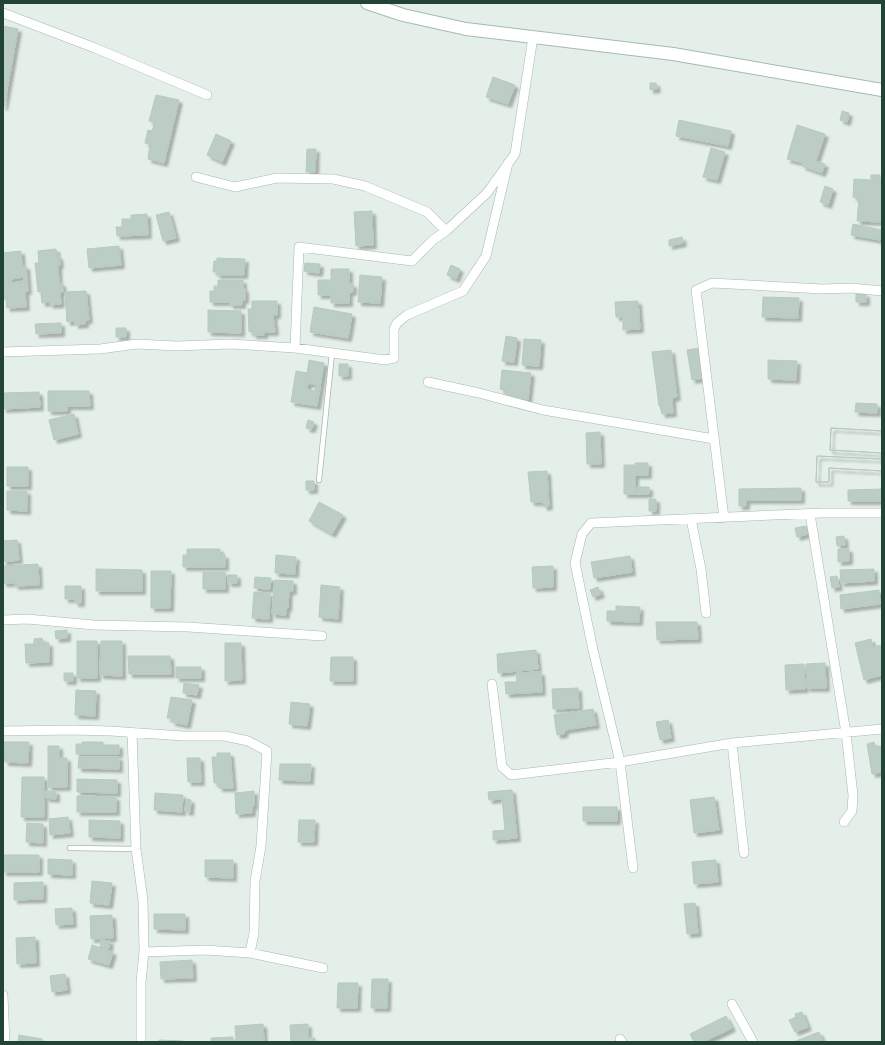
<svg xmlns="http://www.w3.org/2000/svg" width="885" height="1045" font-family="Barlow,sans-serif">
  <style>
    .building { fill: #bccec4; stroke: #b6cabf; fill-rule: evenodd; filter: url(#shadow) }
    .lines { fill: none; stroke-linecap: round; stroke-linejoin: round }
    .service-casing { stroke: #a6b8af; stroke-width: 6 }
    .minor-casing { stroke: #a6b8af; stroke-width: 10 }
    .secondary-casing { stroke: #a2bcaf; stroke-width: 14 }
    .service { stroke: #fff; stroke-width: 4.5 }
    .minor { stroke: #fff; stroke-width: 9 }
    .secondary { stroke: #fff; stroke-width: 12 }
  </style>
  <defs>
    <filter id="shadow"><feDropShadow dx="3.5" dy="3.5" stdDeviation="1" flood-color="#0004"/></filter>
  </defs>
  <rect width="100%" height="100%" fill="#e5efe9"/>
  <!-- building -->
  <path class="building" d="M3,26L18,29L4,107H3Z
    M493,77L515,85L508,104L486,97Z
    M650,83H656L657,89L650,90Z
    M156,95L179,100L164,163L148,159L150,144L145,143L148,130L152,131L155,122L149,121Z
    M842,111L849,113L847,122L840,120Z
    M679,120L731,131L728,146L676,136Z
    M797,125L825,134L816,161L825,164L822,173L802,166L803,163L787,159Z
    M216,134L231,141L222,162L207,155Z
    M711,148L725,152L717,180L703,177Z
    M307,149H316L315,172H306Z
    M871,175H880V181H882V222L857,221L859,198L853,197L854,179L871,180Z
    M825,186L833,189L828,205L820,202Z
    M372,211L373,245L356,246L354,212Z
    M169,212L176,238L163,241L156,215Z
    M147,214L148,235L117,236L116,227H122V219H131V215Z
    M853,224L882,230L880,240L851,235Z
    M682,237L683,243L669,246V240Z
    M119,246L121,265L89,268L87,249Z
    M56,249L57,257L59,256L60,265H58L59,284L62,283L63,292H60L61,304L50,305V302L42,303L41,291L38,292L35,263H39L38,251Z
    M21,251L22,266H26L28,291H25L26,307L7,308L6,299H4L3,291L5,289L3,273V253ZM24,277V281L12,283L11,279Z
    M217,258L245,259L244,275H217V272H213L214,261H217Z
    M305,263L320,264L319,273L304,271Z
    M451,265L460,269L456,279L447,275Z
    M331,269H349V284H353V292H349V303H331V295H318V280H331Z
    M360,275L382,277L380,303L358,302Z
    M218,280H243V289H245V300H242V305H230V302H210V291H214V286H218Z
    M86,291L89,320H85V324L75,325V321L67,322L65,292Z
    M856,294H866V302H856Z
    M763,297L799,298L798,318L762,317Z
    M252,301H277V315H273L275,332H264V335H253V332H249L248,309H252Z
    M638,301L640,329L623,330V317H616L615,302Z
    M314,307L352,314L348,338L310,332Z
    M208,310L241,311V333L208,332Z
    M61,323V333L36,334L35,324Z
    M116,328H126V337H116Z
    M506,336L517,338L514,362L502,361Z
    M524,339L541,340L539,366L522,365Z
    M699,348L703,378L692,380L687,350Z
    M671,350L677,397L672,398L673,413L662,414L660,406H659L652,352Z
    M309,360L324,363L317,406L291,402L296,371L307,373ZM308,383L316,385L315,391L307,389Z
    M768,360L797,361L796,380L768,379Z
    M339,364H348V376H339Z
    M502,370L531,373L528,400L505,397L506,390L500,389Z
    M48,391H89L90,406H67V411H48Z
    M39,392L40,407L3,409V393Z
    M856,403L877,404V413L855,412Z
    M74,414L78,434L54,440L49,420Z
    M308,420L314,422L312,429L306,428Z
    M831,428L882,431V453L830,450Z
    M831,428L882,431V453L830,450Z
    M600,432L601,464H587L586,433Z
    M817,456L882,459V471L829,468V482H816Z
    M817,456L882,459V471L829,468V482H816Z
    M635,463H648V475H635V492H637V487H649V494H624V465H635Z
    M7,467H28V486H7Z
    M547,471L549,506L544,507L543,502H531L528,472Z
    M306,481H314V490H306Z
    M801,488V500H746V506H739V489Z
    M882,489V501H848V490Z
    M7,491H27V511L7,510Z
    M649,499H656V511H649Z
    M319,502L343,515L332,534L309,521Z
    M806,526L808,534L797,537L795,528Z
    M844,536L845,545L837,546L836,537Z
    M17,540L19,560L3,562V541Z
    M187,549H220V555H225V567H183V555H187Z
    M838,549H849V561L838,562Z
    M276,555L296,557L295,574L275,573Z
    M630,556L632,572L594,578L591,562Z
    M38,564L39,585L15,586V583H3V566Z
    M553,566V587L533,588L532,567Z
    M96,569L142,570V591H96Z
    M874,569V581L841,583L840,570Z
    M151,571H171L170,608H151Z
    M203,572H225V589H203Z
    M228,575H237V583H228Z
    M837,576L839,587L832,588L830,577Z
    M255,577L271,578L270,589L254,588Z
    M275,580L293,581V591H289L288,608H286V615L272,614Z
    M321,585L340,587L338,619L319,617Z
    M65,586H81V603H75V599H65Z
    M598,587L601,594L593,597L590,590Z
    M879,590L880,604L841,609L840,595Z
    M254,592L270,593L269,619L252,618Z
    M616,606L640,607L639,622L607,621V611H616Z
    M656,622H697L698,639L657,640Z
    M67,630V638L56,639L55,631Z
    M42,638L43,643H49V662L26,663L25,644H34V639Z
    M871,639L873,647L882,645V675L864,680L855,643Z
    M77,641H97V678H77Z
    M101,641H122V676L100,675Z
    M225,643H241L242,680L225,681Z
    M536,650L538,669L498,673L497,654Z
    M128,656H170L171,674H129Z
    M331,657H353V681H330Z
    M825,663L826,688H807L806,664Z
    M804,664L805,689L786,690L785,665Z
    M176,667H201V678H176Z
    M541,672L542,692L506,694L505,682H517L516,673Z
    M64,673H73V681H64Z
    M184,683L199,685L197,695L183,693Z
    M578,688L579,708L553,709L552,689Z
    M76,690L96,691L95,716L75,715Z
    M171,697L192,700L187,725L172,722V718H167Z
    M291,702L310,704L307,726L289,724Z
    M593,709L596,725L565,730L564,734L557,735L554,715Z
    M668,720L671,738L660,740L656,722Z
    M3,742H29L28,763L5,762Z
    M82,742H103V745H119V754H76V744H82Z
    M874,742L875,747L882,746V772L872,774L867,744Z
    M48,746H59V758H67V787H48Z
    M217,753H230L233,788H219L218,783H214L212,757H217Z
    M79,757H119V769L78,768Z
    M187,758H200L201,782H188Z
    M280,764H311L310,781L279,780Z
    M22,777H44V817H21Z
    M77,779L117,780V793L77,792Z
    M512,790L517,838L493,840V831L505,830L502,799L489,800L488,792Z
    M46,791H56V799L46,798Z
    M254,791V806H252V813L236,814L235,793Z
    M155,793L183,795L182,812L154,810Z
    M77,796L116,797V812H77Z
    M714,797L719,830L694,833L690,800Z
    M186,799L191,800L190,812L185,811Z
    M583,807H617V821H583Z
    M68,817L70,833L50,835L49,819Z
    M89,820L120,821V838L89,837Z
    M299,820H315L314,842H298Z
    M27,823L43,824V843L26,842Z
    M3,855H39V872H3Z
    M48,859L72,860V875L48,874Z
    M205,860H233V878L205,877Z
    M716,860L718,882L694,884L692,862Z
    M92,881L112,883L109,905L90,903Z
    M43,882V899L14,900V883Z
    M695,903L698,933L687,934L684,904Z
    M72,908L73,924L56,925L55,909Z
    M154,914H185V930L154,929Z
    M112,915L113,938L91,939L90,916Z
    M35,937L36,963L17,964L16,938Z
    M101,940L110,941L109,948H100Z
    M92,945L113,952L109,965L88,959Z
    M192,960L193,978L161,979L160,962Z
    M65,974L67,990L52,992L50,976Z
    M372,979H388L387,1008H371Z
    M338,983H358L357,1008H337Z
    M802,1012L808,1027L795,1032L789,1020L796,1017L795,1014Z
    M726,1016L732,1028L703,1042H694L690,1034Z
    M263,1024L264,1042H236L235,1026Z
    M308,1024V1038H315V1042H291L290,1025Z
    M819,1032L823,1042H793Z
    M19,1035L42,1039V1042H18Z
    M233,1037V1042H211V1038Z
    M159,1040L183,1041V1042H159Z"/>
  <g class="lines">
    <!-- service casing -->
    <g class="service-casing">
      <path id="service" d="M319,480L332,353
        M70,848L136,849"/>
    </g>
    <!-- minor casing -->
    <g class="minor-casing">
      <path id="minor" d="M3,13L95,48L207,95
        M196,177L235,187L277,178L333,179L365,186L427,212L446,231
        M295,348L299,247L412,261L433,240L446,231L487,193L515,154L533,37
        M3,352L100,349L137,344L177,346L230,344L295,348L385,360L394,358V329L397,323L407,315L463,291L486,256L508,163
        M428,382L479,393L543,410L714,439
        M810,514L846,733L853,795L852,811L844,822
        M724,518L696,290L712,283L822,289L851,288L882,291
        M691,519L701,569L706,613
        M3,620L27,619L94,625L188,627L322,636
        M492,684L502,767L511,775L620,762L593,650L575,563L582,534L591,523L822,513H882
        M3,731L73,730L111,731L183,736H225L248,741L267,751L261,846L255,881L254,933L250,953
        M132,732L136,849L143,900L144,952L141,982V1042
        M732,743L744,853
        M633,868L620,762L732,743L882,729
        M144,952L205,950L250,953L323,968
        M3,995L5,1042
        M732,1004L753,1042
        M620,1039L622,1042"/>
    </g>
    <!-- secondary casing -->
    <g class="secondary-casing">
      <path id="secondary" d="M367,3L403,15L466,29L673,54L882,90"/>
    </g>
    <!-- service -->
    <use href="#service" class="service"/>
    <!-- minor -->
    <use href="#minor" class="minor"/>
    <!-- secondary -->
    <use href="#secondary" class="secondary"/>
  </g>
  <!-- border -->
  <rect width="885" height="1045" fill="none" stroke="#214435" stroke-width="8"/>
</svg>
